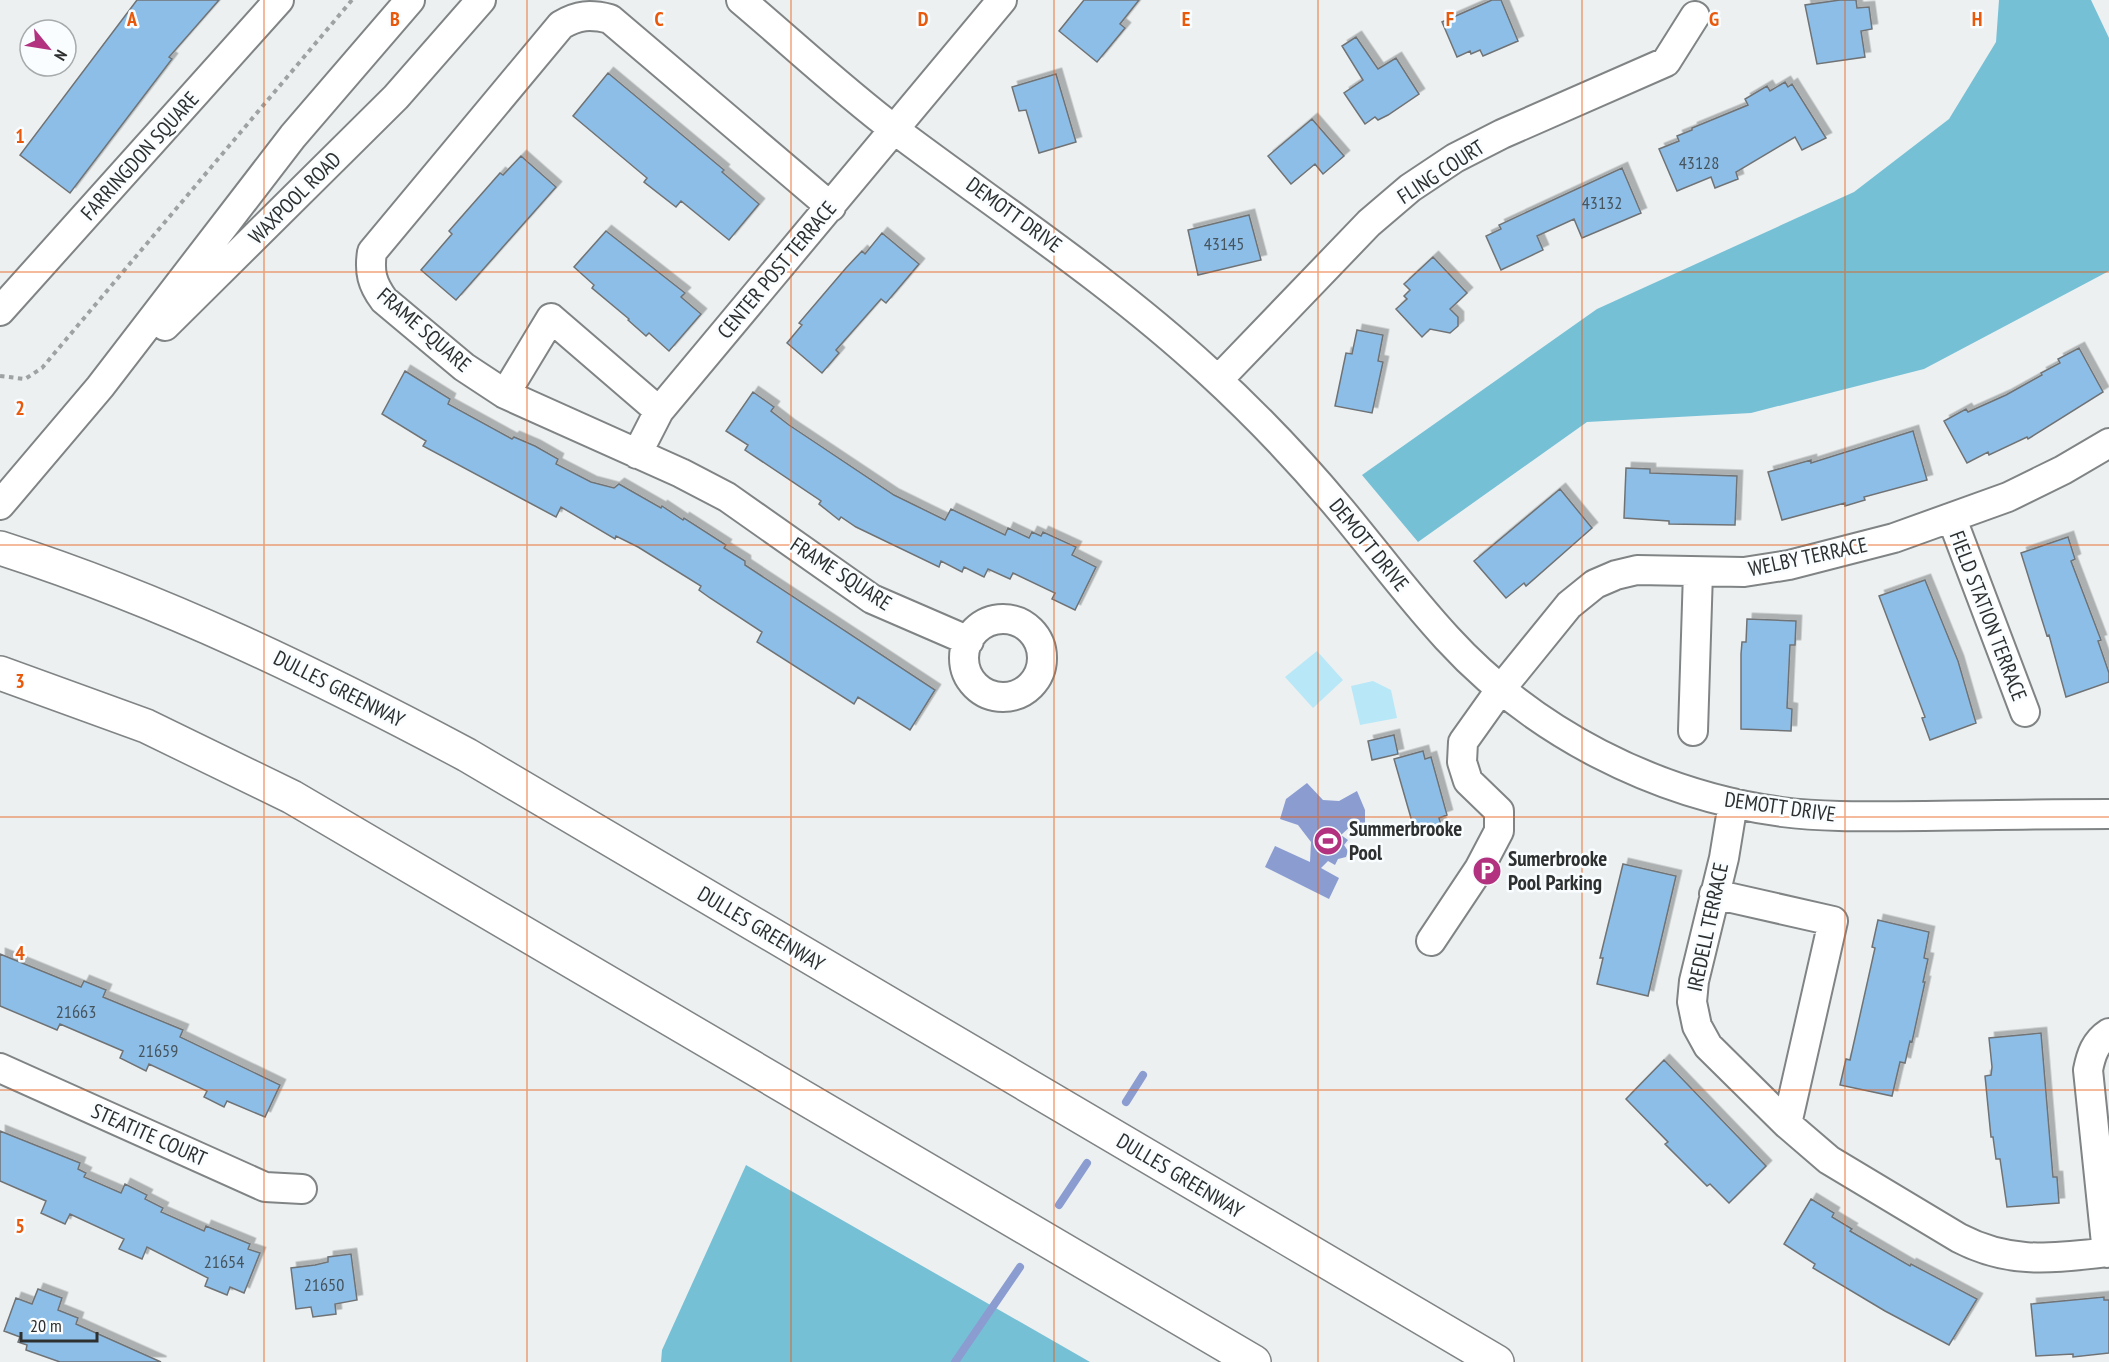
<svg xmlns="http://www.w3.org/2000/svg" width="2109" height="1362" font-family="'PT Sans Narrow',sans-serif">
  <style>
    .green { fill: #b8e8f7 }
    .forest { fill: #76c0d6 }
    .water { fill: #8b9cd1 }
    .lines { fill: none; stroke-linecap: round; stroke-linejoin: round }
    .stream { stroke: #8b9cd1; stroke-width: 8 }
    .building { fill: #8cbee8; stroke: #707375; stroke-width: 1.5; filter: url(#shadow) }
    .minor-casing { stroke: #808485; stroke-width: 32 }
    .highway-casing { stroke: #808485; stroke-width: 36 }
    .path { stroke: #9ea2a2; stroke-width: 4; stroke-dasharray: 4.5 4.5; stroke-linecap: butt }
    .minor { stroke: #fff; stroke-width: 28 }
    .highway { stroke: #fff; stroke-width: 33 }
    .grid { fill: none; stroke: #e8590c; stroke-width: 1.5; stroke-opacity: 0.55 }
    .labels { text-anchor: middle; stroke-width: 5; stroke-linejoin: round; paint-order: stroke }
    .number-label { font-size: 18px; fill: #46545e }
    .street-label { font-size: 21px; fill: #2e3030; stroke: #f9fdff }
    .poi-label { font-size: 21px; font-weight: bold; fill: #2e3030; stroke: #f9fdff; text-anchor: start }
    .grid-label { font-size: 20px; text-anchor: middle; font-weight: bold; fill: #e8590c; stroke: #f9fdff; stroke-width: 5; stroke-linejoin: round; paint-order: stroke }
  </style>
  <defs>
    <filter id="shadow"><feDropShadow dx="5.5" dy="-5.5" stdDeviation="0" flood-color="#0004"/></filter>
  </defs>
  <rect width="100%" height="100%" fill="#ecf0f1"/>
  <!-- green -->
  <path class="green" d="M1317,651L1343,680L1313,708L1285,677Z
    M1373,681L1391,690L1397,718L1360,725L1351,686Z"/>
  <!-- forest -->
  <path class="forest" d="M1999,0H2091L2109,38V271L1924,369L1751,413L1587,422L1418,542L1362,475L1597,309L1854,192L1949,119L1996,42Z
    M746,1165L1090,1362H661L662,1350Z"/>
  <!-- water -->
  <path class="water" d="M1307,783L1323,800L1339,801L1357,791L1365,810V828L1352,825L1341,835L1348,840L1344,845L1348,851L1346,857L1338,859L1335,865L1328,861L1321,868L1339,878L1329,899L1265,867L1275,846L1310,862L1311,842L1298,825L1280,819L1286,799Z"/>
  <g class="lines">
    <!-- stream -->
    <path class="stream" d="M1126,1102L1143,1075
      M1059,1205L1087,1163
      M955,1362L1020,1267"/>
  </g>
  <!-- building -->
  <path class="building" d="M137,0H219L169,57L172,59L70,193L20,155Z
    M1084,0H1139L1120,24L1125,28L1097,62L1059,31Z
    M1492,0H1501L1518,41L1483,56L1480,50L1471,54L1470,51L1457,57L1442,22Z
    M1840,0H1856L1857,8L1869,7L1872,29L1861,31L1865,57L1817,64L1805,5Z
    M1356,37L1378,69L1396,58L1419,94L1388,115L1378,120L1375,117L1365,124L1344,93L1363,80L1342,46Z
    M608,73L724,170L722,172L759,204L729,240L681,201L676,207L644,182L647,178L573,116Z
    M1056,74L1076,142L1039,153L1026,110L1019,111L1012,87Z
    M1785,82L1788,87L1792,84L1826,138L1802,150L1795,137L1736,172L1738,179L1715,188L1711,177L1677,191L1659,149L1679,141L1677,136L1692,130V128L1748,105L1745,99L1767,86L1770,91Z
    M1312,119L1344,156L1323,174L1315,164L1291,184L1268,156Z
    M521,156L556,187L456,300L421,270L452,234L449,231L500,173L503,175Z
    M1622,168L1641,213L1582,238L1574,219L1537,236L1543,250L1501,270L1486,236L1501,229L1499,225Z
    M1249,215L1261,260L1198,275L1188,230Z
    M606,231L685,293L681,297L701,314L669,351L649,333L646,336L628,320L629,319L592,288L594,285L574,267Z
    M882,233L919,264L886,303L881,299L836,350L839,353L822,373L787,343L802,325L799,323L846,268L862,251L865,254Z
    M1433,257L1467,293L1450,309L1458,317V326L1450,333L1430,329L1422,337L1396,309L1407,299L1404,296L1410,290L1404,284Z
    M1357,330L1383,335L1378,361L1383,362L1372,413L1335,406L1346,353L1352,354Z
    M2079,348L2103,392L2028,439L2027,437L1989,455L1988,452L1967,463L1944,421L1966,409L1968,412L2006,395L2042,375L2041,373L2060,363L2058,359Z
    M405,371L450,399L448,404L512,439L514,437L535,446L558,459L556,464L591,482L614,488L619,484L661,508L662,506L683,520L684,518L726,545L724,548L745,561V565L935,690L910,730L858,697L854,704L757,642L762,632L710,598L699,590L701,586L638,547L616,536L615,539L561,507L556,517L423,446L426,441L382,414Z
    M753,392L774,407L771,411L789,425L894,495L945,520L951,509L1005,535L1008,528L1029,538L1032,532L1041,536L1043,532L1076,547L1072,555L1096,567L1075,610L1052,599L1055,593L1013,573L1010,579L988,569L984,577L964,567L962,572L941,561L939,567L856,527L841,517L839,520L819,504L821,501L745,450L748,445L726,431Z
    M1913,431L1927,480L1864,497L1865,500L1845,506V503L1782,520L1768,472L1811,460V463Z
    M1626,468L1650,469V473L1737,476L1735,525L1669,524V521L1624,518Z
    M1560,489L1592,528L1526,586L1524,583L1506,598L1474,561Z
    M2068,537L2075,559L2071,561L2101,640L2098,641L2109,673V682L2066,697L2049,635L2047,636L2021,553Z
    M1925,580L1958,661L1976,723L1930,740L1922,718L1925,717L1879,596Z
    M1747,619L1796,621L1795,645H1790L1787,708L1792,709L1791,731L1741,729V654L1742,642H1746Z
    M1394,735L1398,754L1372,760L1368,741Z
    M1423,751L1425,759L1431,757L1447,815L1439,818L1441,825L1415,832L1394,759Z
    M1623,864L1676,876L1648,996L1597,984L1603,958H1600Z
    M1878,920L1929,932L1924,958L1928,959L1923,982H1925L1912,1042L1910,1041L1905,1063L1900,1062L1892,1096L1840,1085L1846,1059L1850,1060L1875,948L1872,947Z
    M0,954L81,987L84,981L106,990L103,997L183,1030L180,1037L280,1085L265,1117L227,1101L224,1107L204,1097L207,1091L149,1064L146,1071L120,1058L123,1051L60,1024L57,1030L0,1006Z
    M2041,1033L2053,1177H2057L2059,1203L2007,1207L2000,1159H1996L1993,1137H1991L1985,1076L1991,1075L1992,1067L1989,1038Z
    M1664,1060L1766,1166L1729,1203L1710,1184L1707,1186L1665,1144L1668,1142L1626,1099Z
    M0,1131L80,1163L78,1169L86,1173L84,1177L121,1193L125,1184L147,1195L145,1199L163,1208L161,1212L204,1231L206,1226L250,1244L248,1249L260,1253L244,1293L230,1287L227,1295L205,1286L208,1278L147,1247L142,1259L119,1249L124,1239L70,1214L65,1224L41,1213L46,1201L0,1181Z
    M1811,1199L1834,1213L1832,1217L1852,1229L1850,1231L1910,1266L1911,1264L1977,1299L1949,1345L1885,1311L1813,1268L1815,1264L1784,1244Z
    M351,1254L357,1300L335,1304L336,1314L313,1317L311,1307L296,1309L291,1268L315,1265L328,1262V1257Z
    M38,1289L62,1298L58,1310L78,1318L76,1324L161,1362H60L26,1350L27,1345L18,1342L20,1337L4,1331L16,1298L32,1304Z
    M2104,1297V1300H2109V1353L2073,1357V1354L2036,1356L2031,1304Z"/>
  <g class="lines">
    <!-- minor casing -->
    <g class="minor-casing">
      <path id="minor" d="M741,0C792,43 841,89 895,130C1000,209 1109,280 1207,370C1254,413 1299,460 1340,509C1376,552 1409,597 1447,638C1533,732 1655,795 1782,812C1830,818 1877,816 1925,816C1986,815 2048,814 2109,814
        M831,207L610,19C590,14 578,15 561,25L372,252C369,272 372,284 384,300L464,367L505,394L681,473L727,497L872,599L969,641
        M0,311L279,0
        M165,326L396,97L481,0
        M1218,380L1369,223L1410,188L1455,158L1502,134L1666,62L1695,16
        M505,394L551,318L659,411
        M637,454L659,411L1002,0
        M0,505L100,387L293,136L410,0
        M1952,519L2025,712
        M964 658a39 39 0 1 1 78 0a39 39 0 1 1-78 0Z
        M1693,731L1698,572
        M1733,803L1724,858L1694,981L1692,1002L1697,1026L1708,1046L1787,1124L1829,1160L1959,1238C2011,1265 2052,1258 2109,1252
        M1714,894L1833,921L1787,1124
        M1431,941L1479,869L1499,831V811L1468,781L1462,762L1463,742L1500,690L1569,605L1595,584L1616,575L1637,570L1744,572L1789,565L1894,538L2008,497L2063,470L2109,443
        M0,1068L265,1187L302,1189
        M2107,1253L2088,1070C2091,1055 2095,1042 2109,1033"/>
    </g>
    <!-- highway casing -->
    <g class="highway-casing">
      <path id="highway" d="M0,548C165,601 315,674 467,755L1497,1362
        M0,673L146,726L292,797L1254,1362"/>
    </g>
    <!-- path -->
    <path class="path" d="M0,376L25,379L42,368L352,0"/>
    <!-- minor -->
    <use href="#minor" class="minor"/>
    <!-- highway -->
    <use href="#highway" class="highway"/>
  </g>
  <!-- grid -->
  <path class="grid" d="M264,0V1362M527,0V1362M791,0V1362M1054,0V1362M1318,0V1362M1582,0V1362M1845,0V1362M0,272H2109M0,545H2109M0,817H2109M0,1090H2109"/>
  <!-- icons -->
  <defs>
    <g id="stadium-disc" transform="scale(1.5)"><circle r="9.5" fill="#b2327f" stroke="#f9fdff"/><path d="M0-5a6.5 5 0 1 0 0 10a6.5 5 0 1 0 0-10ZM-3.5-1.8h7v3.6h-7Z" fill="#fff"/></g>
    <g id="parking-disc" transform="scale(1.5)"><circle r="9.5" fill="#b2327f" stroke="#f9fdff"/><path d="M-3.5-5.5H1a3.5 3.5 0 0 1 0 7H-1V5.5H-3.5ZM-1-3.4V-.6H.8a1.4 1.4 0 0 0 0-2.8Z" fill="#fff"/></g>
  </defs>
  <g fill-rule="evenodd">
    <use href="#stadium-disc" x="1328" y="841"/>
    <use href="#parking-disc" x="1487" y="871"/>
  </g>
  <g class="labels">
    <!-- number labels -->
    <g class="number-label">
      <text x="1699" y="169">43128</text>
      <text x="1602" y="209">43132</text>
      <text x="1224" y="250">43145</text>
      <text x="76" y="1018">21663</text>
      <text x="158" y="1057">21659</text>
      <text x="224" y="1268">21654</text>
      <text x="324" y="1291">21650</text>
    </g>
    <!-- street labels -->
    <g class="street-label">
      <text transform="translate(140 156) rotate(-48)" y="7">FARRINGDON SQUARE</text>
      <text transform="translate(1441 172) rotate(-33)" y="7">FLING COURT</text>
      <text transform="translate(295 198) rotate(-45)" y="7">WAXPOOL ROAD</text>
      <text transform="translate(1014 215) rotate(36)" y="7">DEMOTT DRIVE</text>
      <text transform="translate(777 270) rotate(-50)" y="7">CENTER POST TERRACE</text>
      <text transform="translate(424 330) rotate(41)" y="7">FRAME SQUARE</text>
      <text transform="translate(1369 545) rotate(51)" y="7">DEMOTT DRIVE</text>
      <text transform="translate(1808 557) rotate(-12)" y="7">WELBY TERRACE</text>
      <text transform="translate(841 574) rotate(33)" y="7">FRAME SQUARE</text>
      <text transform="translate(1988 616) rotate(69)" y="7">FIELD STATION TERRACE</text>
      <text transform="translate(339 689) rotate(27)" y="7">DULLES GREENWAY</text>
      <text transform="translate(1780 807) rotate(8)" y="7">DEMOTT DRIVE</text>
      <text transform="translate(1708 927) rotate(-78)" y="7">IREDELL TERRACE</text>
      <text transform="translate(761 929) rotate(31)" y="7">DULLES GREENWAY</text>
      <text transform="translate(149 1135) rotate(24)" y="7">STEATITE COURT</text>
      <text transform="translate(1180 1176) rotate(31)" y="7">DULLES GREENWAY</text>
    </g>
    <!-- poi labels -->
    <g class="poi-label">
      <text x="1349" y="836">Summerbrooke<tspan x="1349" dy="24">Pool</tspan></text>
      <text x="1508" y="866">Sumerbrooke<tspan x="1508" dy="24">Pool Parking</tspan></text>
    </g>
  </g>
  <g class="grid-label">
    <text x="132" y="26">A</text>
    <text x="395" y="26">B</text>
    <text x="659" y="26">C</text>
    <text x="923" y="26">D</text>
    <text x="1186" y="26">E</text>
    <text x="1450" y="26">F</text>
    <text x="1714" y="26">G</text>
    <text x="1977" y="26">H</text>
    <text x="20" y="143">1</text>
    <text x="20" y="415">2</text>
    <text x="20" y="688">3</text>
    <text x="20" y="960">4</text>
    <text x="20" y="1233">5</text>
  </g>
  <!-- north arrow -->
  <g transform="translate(48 48) rotate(120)"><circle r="28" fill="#f9fdff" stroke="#a8abac" stroke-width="1.5"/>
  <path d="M0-4.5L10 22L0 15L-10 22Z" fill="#b2327f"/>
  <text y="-9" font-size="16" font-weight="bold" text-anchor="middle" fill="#2e3030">N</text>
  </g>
  <!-- scale -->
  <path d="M21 1332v9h76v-9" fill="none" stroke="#2e3030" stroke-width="3"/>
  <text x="30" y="1332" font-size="18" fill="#2e3030" stroke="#f9fdff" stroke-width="4.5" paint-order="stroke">20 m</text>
</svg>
